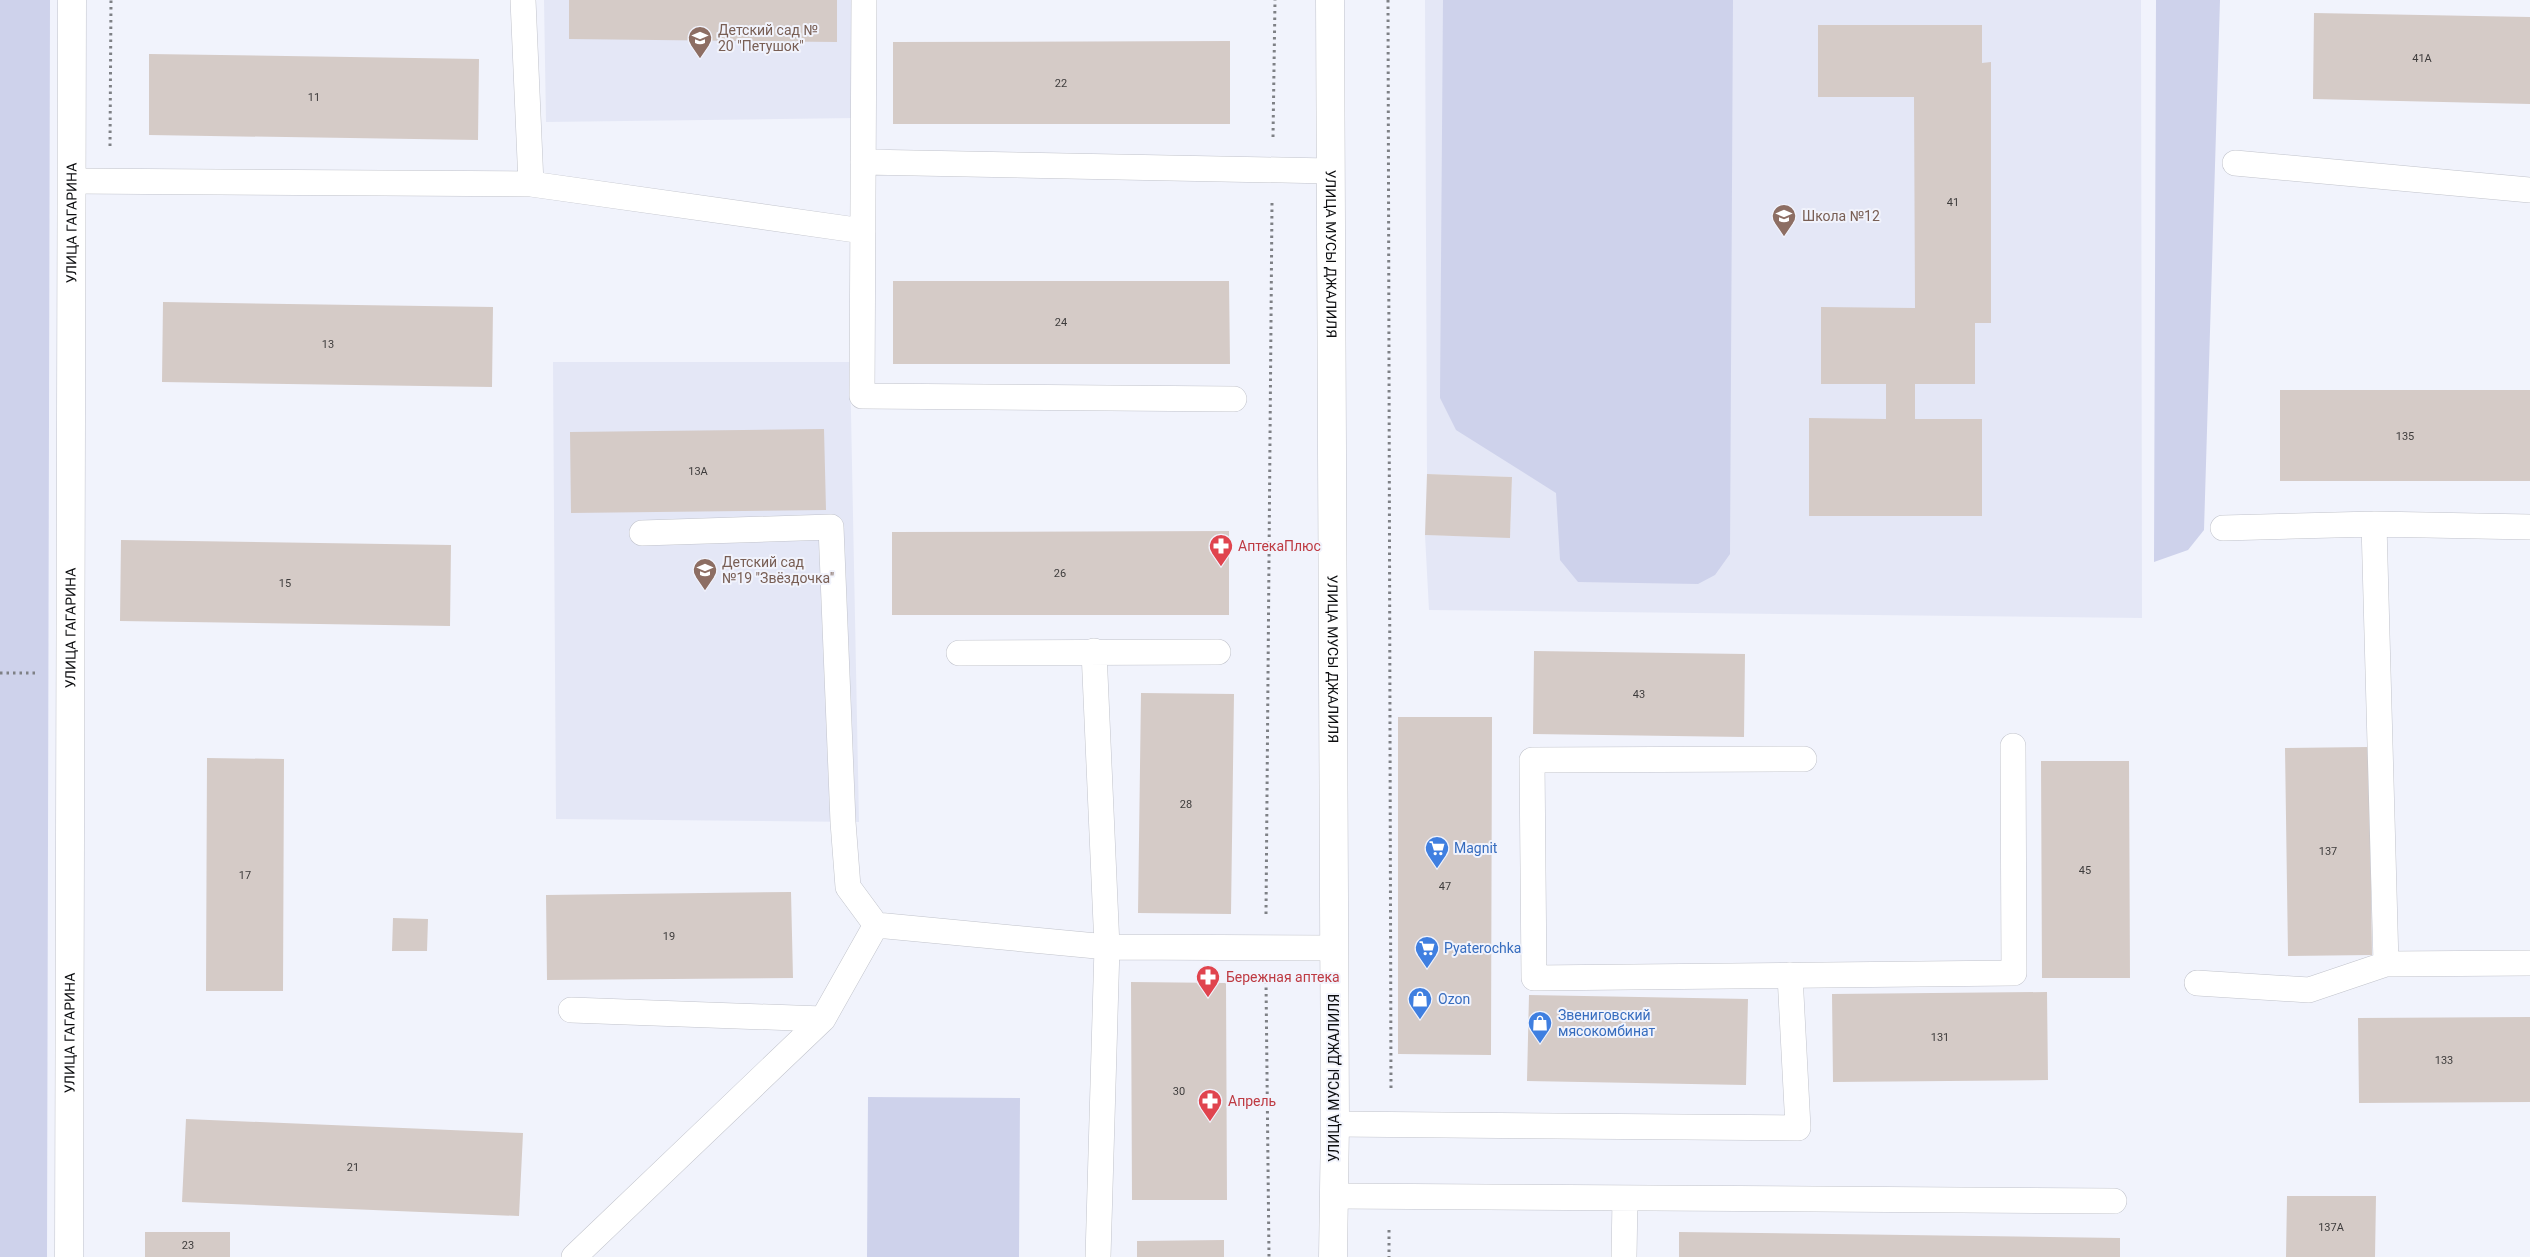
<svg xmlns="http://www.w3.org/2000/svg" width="2530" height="1257" font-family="Roboto,sans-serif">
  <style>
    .built { fill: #e4e7f6 }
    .green { fill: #ced2eb }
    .building { fill: #d5cbc7 }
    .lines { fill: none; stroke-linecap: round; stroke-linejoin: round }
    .service-casing { stroke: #c1c3cb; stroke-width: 26 }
    .minor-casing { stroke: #c1c3cb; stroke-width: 29 }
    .tertiary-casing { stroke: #c1c3cb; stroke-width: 29 }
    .path { stroke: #7e8085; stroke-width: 3; stroke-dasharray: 2.5 4; stroke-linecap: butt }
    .service { stroke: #fff; stroke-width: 25 }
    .minor { stroke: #fff; stroke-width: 28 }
    .tertiary { stroke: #fff; stroke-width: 28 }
    .labels { text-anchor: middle; stroke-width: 4; stroke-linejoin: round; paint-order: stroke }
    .number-label { font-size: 11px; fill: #3e3c3c }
    .education-label { font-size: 14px; fill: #785e54; stroke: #f1f3fc; text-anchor: start }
    .street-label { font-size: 14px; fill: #0b0c0e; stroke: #f1f3fc }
    .health-label { font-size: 14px; fill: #be3a42; stroke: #f1f3fc; text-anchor: start }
    .shop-label { font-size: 14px; fill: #366cbe; stroke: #f1f3fc; text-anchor: start }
  </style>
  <rect width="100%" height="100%" fill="#f1f3fc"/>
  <!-- built -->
  <path class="built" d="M544,0H855L856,118L546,122Z
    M1425,0H2141L2142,618L1429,610L1425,535L1510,537L1512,477L1427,474Z
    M553,362H850L859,822L556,819Z"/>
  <!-- green -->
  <path class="green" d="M0,0H50L47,1257H0Z
    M1443,0H1733L1730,554L1715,575L1698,584L1578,582L1560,560L1556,493L1456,430L1440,398Z
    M2156,0H2220L2204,530L2188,550L2154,562Z
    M868,1097L1020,1098L1019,1257H867Z"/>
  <!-- building -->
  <path class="building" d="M569,0H837V42L569,39Z
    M2314,13L2530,17V104L2313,99Z
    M1818,25H1982V63L1991,62V323H1975V384H1915V419H1982V516H1809V418L1886,419V384H1821V307L1915,308L1914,97H1818Z
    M1230,41V124H893V42Z
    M149,54L479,59L478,140L149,135Z
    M893,281H1229L1230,364H893Z
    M163,302L493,307L492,387L162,382Z
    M2280,390H2530V481H2280Z
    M824,429L826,510L571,513L570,432Z
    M1427,474L1512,477L1510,538L1425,535Z
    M1229,531V615H892V532Z
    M121,540L451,545L450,626L120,621Z
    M1534,651L1745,654L1744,737L1533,734Z
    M1141,693L1234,694L1231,914L1138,913Z
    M1398,717H1492L1491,1055L1398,1054Z
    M2369,747L2372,955L2288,956L2285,748Z
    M207,758L284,759L283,991H206Z
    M2041,761H2129L2130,978H2042Z
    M791,892L793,978L547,980L546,895Z
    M393,918L428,919L427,951H392Z
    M1131,982L1226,983L1227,1200H1132Z
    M2047,992L2048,1080L1833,1082L1832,994Z
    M1529,995L1748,999L1746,1085L1527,1081Z
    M2530,1017V1102L2359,1103L2358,1018Z
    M186,1119L523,1133L519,1216L182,1202Z
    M2287,1196H2376L2375,1257H2286Z
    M145,1232H230V1257H145Z
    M1679,1232L2120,1238V1257H1679Z
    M1224,1240V1257H1137V1241Z"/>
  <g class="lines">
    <!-- service casing -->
    <g class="service-casing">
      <path id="service" d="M864,0L862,396L1234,399
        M863,162L1329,171
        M2235,163L2530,190
        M71,181L531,184L523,0
        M531,184L863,231
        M2374,524L2386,964
        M2223,528L2374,524L2530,527
        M642,533L831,527L843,822L848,887L876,925
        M959,653L1218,652
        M1804,759L1532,760L1534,978L2014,973L2013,746
        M2197,983L2309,990L2386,964L2530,963
        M571,1010L823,1019
        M1335,1124L1798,1128L1790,975
        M1334,1196L2114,1201
        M574,1257L823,1019L876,925L1107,947L1094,651
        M1098,1257L1107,947L1334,948
        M1624,1257L1625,1198"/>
    </g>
    <!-- minor casing -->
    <g class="minor-casing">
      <g id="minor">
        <path id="s1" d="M69,1257L72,0"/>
      </g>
    </g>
    <!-- tertiary casing -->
    <g class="tertiary-casing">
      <g id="tertiary">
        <path id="s2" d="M1330,0L1335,1124L1333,1257"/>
      </g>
    </g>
    <!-- path -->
    <path class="path" d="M1388,0L1391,1091
      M1273,137L1275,0
      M110,146L111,0
      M0,673H35
      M1266,914L1272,203
      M1266,981L1269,1257
      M1389,1230V1257"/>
    <!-- service -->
    <use href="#service" class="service"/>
    <!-- minor -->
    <use href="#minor" class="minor"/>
    <!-- tertiary -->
    <use href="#tertiary" class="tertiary"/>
  </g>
  <!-- icons -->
  <defs>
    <g id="school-pin" transform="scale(1.25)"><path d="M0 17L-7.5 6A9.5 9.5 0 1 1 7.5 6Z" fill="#8d6e63" stroke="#f1f3fc"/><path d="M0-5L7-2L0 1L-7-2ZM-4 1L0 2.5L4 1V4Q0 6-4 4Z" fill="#fff"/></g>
    <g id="pharmacy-pin" transform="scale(1.25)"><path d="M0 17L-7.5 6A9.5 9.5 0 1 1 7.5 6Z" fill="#e0444e" stroke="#f1f3fc"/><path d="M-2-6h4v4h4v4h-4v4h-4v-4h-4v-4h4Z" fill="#fff"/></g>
    <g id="supermarket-pin" transform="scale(1.25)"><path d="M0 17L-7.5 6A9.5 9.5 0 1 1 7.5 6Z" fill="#3f7fe0" stroke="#f1f3fc"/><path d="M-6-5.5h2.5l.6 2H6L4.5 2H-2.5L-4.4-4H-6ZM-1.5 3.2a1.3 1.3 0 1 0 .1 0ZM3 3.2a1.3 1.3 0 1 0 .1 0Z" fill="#fff"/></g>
    <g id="shop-pin" transform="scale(1.25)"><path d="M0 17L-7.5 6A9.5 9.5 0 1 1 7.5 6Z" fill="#3f7fe0" stroke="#f1f3fc"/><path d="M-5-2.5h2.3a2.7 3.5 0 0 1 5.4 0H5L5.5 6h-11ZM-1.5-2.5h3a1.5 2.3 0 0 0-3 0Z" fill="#fff"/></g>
  </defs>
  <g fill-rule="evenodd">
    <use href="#school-pin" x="700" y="38"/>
    <use href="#school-pin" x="1784" y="216"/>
    <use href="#pharmacy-pin" x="1221" y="546"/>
    <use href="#school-pin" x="705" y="570"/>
    <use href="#supermarket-pin" x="1437" y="848"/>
    <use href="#supermarket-pin" x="1427" y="948"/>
    <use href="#pharmacy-pin" x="1208" y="977"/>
    <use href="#shop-pin" x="1420" y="999"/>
    <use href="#shop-pin" x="1540" y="1023"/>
    <use href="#pharmacy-pin" x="1210" y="1101"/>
  </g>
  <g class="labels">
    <!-- number labels -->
    <g class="number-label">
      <text x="2422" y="62">41А</text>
      <text x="1061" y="87">22</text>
      <text x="314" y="101">11</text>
      <text x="1953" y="206">41</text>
      <text x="1061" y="326">24</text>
      <text x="328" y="348">13</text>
      <text x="2405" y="440">135</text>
      <text x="698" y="475">13А</text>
      <text x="1060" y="577">26</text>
      <text x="285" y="587">15</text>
      <text x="1639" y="698">43</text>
      <text x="1186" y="808">28</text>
      <text x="2328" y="855">137</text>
      <text x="2085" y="874">45</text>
      <text x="245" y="879">17</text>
      <text x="1445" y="890">47</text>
      <text x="669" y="940">19</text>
      <text x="1940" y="1041">131</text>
      <text x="2444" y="1064">133</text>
      <text x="1179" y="1095">30</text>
      <text x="353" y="1171">21</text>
      <text x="2331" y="1231">137А</text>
      <text x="188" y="1249">23</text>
    </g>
    <!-- education labels -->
    <g class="education-label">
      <text x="718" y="35">Детский сад №<tspan x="718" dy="16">20 "Петушок"</tspan></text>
      <text x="1802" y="221">Школа №12</text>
      <text x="722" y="567">Детский сад<tspan x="722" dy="16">№19 "Звёздочка"</tspan></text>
    </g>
    <!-- street labels -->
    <g class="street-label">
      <text dy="5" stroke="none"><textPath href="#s1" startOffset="1034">УЛИЦА ГАГАРИНА</textPath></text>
      <text dy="5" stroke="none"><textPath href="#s2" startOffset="254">УЛИЦА МУСЫ ДЖАЛИЛЯ</textPath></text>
      <text dy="5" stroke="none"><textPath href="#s1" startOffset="629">УЛИЦА ГАГАРИНА</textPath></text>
      <text dy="5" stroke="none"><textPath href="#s2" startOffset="659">УЛИЦА МУСЫ ДЖАЛИЛЯ</textPath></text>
      <text dy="5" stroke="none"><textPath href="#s1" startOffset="224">УЛИЦА ГАГАРИНА</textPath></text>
      <text transform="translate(1334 1078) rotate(-90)" y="5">УЛИЦА МУСЫ ДЖАЛИЛЯ</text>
    </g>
    <!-- health labels -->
    <g class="health-label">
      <text x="1238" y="551">АптекаПлюс</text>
      <text x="1226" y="982">Бережная аптека</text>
      <text x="1228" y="1106">Апрель</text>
    </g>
    <!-- shop labels -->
    <g class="shop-label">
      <text x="1454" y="853">Magnit</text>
      <text x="1444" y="953">Pyaterochka</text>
      <text x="1438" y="1004">Ozon</text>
      <text x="1558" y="1020">Звениговский<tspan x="1558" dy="16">мясокомбинат</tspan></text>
    </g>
  </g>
</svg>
